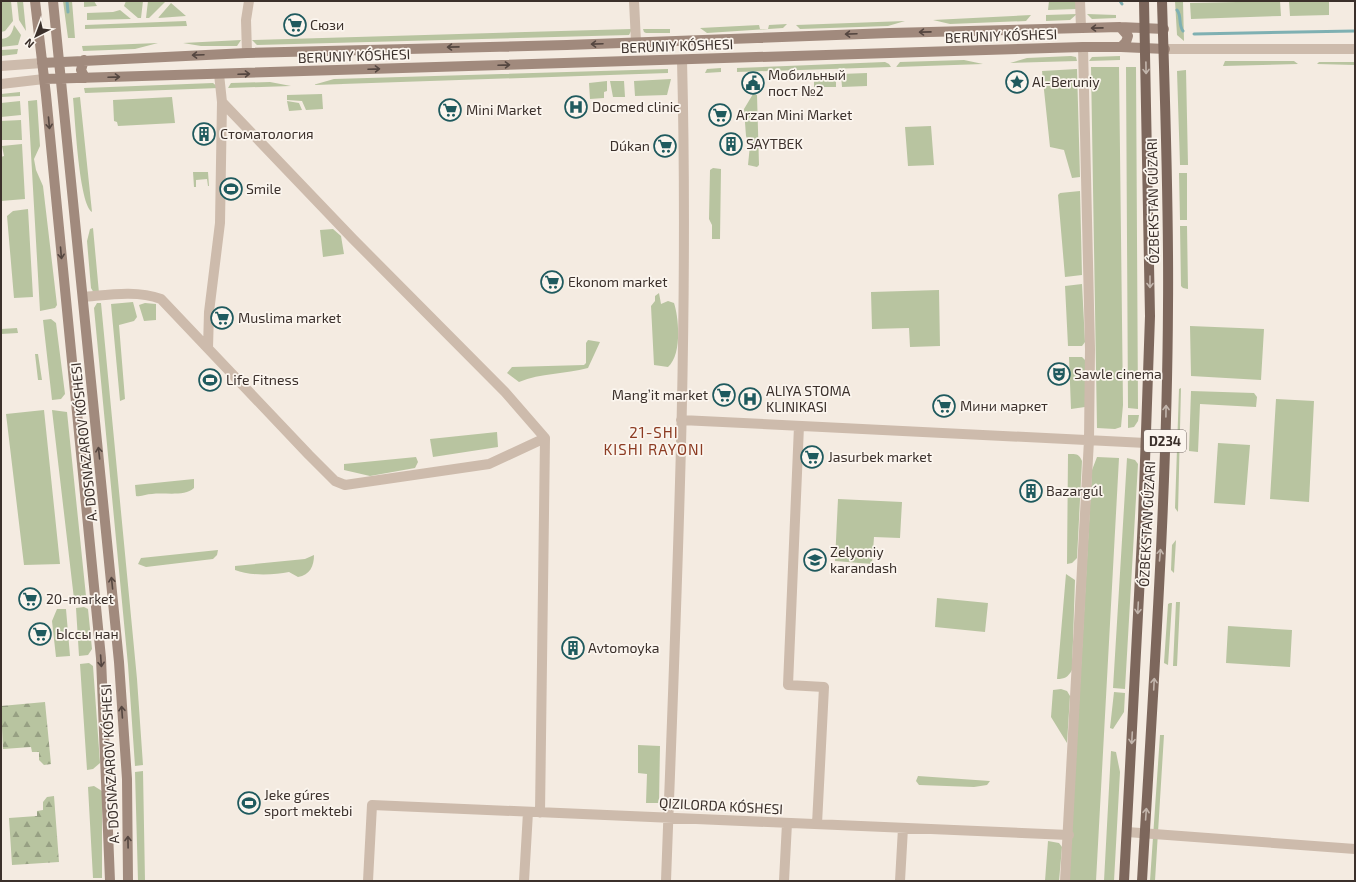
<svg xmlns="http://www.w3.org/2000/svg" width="1356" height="882" font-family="'Exo 2',sans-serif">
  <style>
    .grass { fill: #b8c4a0 }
    .forest { fill: url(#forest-firs) }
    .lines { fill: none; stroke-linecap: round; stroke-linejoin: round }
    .stream { stroke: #7fb0b2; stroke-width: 3 }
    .minor { stroke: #cdbbac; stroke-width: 10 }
    .tertiary { stroke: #cdbbac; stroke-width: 10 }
    .secondary { stroke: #a18a7d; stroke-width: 10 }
    .primary { stroke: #7d675c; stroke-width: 10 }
    .oneway { stroke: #544640 }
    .oneway2 { stroke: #c2b5ac }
    .labels { text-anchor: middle; stroke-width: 3.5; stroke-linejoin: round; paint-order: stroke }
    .shield { fill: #fbf5ee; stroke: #756b66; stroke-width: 1 }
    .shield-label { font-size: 13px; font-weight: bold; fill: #3b302b }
    .poi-label { font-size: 14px; fill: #3b302b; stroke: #fbf5ee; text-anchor: start }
    .street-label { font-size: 14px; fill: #3b302b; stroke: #fbf5ee }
    .neighbourhood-label { font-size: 15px; letter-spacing: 1px; fill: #8c3b22; stroke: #fbf5ee }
  </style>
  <defs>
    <pattern id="forest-firs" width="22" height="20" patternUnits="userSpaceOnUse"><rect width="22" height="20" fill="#b8c4a0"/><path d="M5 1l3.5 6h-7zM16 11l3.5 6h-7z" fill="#97a083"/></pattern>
  </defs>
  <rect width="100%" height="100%" fill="#f4ebe1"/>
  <!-- grass -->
  <path class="grass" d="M1,1H11L13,21L5,31L1,32Z
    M17,1H23L26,31L19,20Z
    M63,1H72L75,38H68Z
    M84,1H94L97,6L84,7Z
    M126,1H143L141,18H138L124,6Z
    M148,1H166L149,18H146Z
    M1049,1H1076V9L1048,10Z
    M1175,1H1183L1184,41L1177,35Z
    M1280,1L1281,16L1191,19L1190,3Z
    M1289,1H1329V15L1290,16Z
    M171,3L186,16L158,18Z
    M120,10L131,19L87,20V13L113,12Z
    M1077,14L1070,20L1046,21V15Z
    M1087,14L1116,15V18L1092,19Z
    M1031,15L1026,21L950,24L933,20Z
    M186,21L187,26L85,29V25Z
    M905,21L888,26L800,29L796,25Z
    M787,24L783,28L707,33L700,28L759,25L760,29H768L769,25Z
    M14,25L21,35L18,45L1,47V39C10,38 12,34 14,25Z
    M632,29L629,35L257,45L252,40Z
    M643,29H670V33H646L644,32Z
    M241,40L237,46H201L183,43Z
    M158,43L135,49L83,51L82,46Z
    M18,49L17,54L1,56V50Z
    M1071,56L1076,57L1077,61L1010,63L1027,58Z
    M1120,56V60L1089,61L1092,57Z
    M964,60L983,64L896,67L900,62Z
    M1225,61H1294L1298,64L1223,66Z
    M885,62L889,64L891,67L737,72V68Z
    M1319,62H1355V65L1317,64Z
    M1091,67H1119L1123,405L1121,427L1115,429L1097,428Z
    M1126,67H1136L1138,409L1128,408Z
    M721,68V72L705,73L707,69Z
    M668,69V73L313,85L334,79Z
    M1077,69L1080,177L1072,178L1064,150L1050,147L1042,71Z
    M1186,70L1188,165H1180L1177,71Z
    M867,73V86L842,87L841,74Z
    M836,74V87H814V75Z
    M671,79L667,95L635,96L634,81Z
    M607,81V91L604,92V98L590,99L589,83Z
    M610,81H624L625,97H613Z
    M270,82L291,86L228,88L231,83Z
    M213,83L219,88L85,93L84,88Z
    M20,92V96L1,97V94Z
    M322,94L323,109L306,110L302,101L287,100V95Z
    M753,94L757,95L759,165L757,167L748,165L750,145L746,136L744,109Z
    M80,97L92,212C79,204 75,117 73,98Z
    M172,97L175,123L118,126L117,122L114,121L113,100Z
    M37,100L40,146L34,159L36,170L43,186L57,305L55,308L40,311L28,101Z
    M20,101L21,115L1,117V103Z
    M287,101L299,103L302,110L289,111Z
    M21,120L22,140H1V121Z
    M931,126L934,165L908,166L905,127Z
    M22,144L25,199L1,201V157L4,156L2,146Z
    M713,168L721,169L720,239H712V225L709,219L710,170Z
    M193,172H208L209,186H208L207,179L196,180V187H194Z
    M1179,173H1187V220H1180Z
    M1080,191L1082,275L1065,277L1058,195L1060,193Z
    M28,209L33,297L14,298L7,216L13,211Z
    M1180,226H1187L1188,289L1183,288L1181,286Z
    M93,228L99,293H94L91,288L87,241L90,229Z
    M333,229L341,236L344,254L323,257L320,230Z
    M1082,284L1085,342L1082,346H1068L1065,286Z
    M939,290L940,346L910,347L909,328L872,329L871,292Z
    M659,293L661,304L668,301L674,303C679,318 682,355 668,367L654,365L651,306L655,301V296Z
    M133,302L137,317L134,321L119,325L125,399L120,401L111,304Z
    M97,303H101L137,679L143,765L135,766L128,665L94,308Z
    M145,303L156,304V320L144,321L139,305Z
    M51,319L56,323L65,394L61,399L52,400L43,320Z
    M1190,326L1264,329L1261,380L1191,376Z
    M17,328L18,333L1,334V329Z
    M588,340L600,342L588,368C565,374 541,373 519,382L507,373L512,367L584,365L586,363V343Z
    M35,354H38L42,380H38Z
    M1069,357H1082L1086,361L1085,407L1071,409Z
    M1181,388L1178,512L1175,508L1179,389Z
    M1191,391L1254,393L1257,397L1256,407L1200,404L1198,452L1189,451Z
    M1276,399L1314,401L1309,502L1270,499Z
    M44,410L60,564L24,565L6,414Z
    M52,410L67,412L86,596L74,599Z
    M1128,415H1139L1138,421L1134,427L1128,428Z
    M497,432L498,447L433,457L430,439Z
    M1218,443L1250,445L1245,505L1214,503Z
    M1068,454C1075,454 1079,453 1082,461L1077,558L1072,563L1067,564Z
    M416,457L418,462L415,468L370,476L344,470V464Z
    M1097,457L1119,458L1096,881H1069L1092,470Z
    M1127,458L1135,460L1138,464L1125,689L1113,688Z
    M194,479V488C184,497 164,492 152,494C146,494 142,497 136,496L135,485Z
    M838,499L902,502L900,538L874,537L872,564L835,561Z
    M1176,540L1174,573L1171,570L1172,545Z
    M218,550L217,555L213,559L146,567L138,564L141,558Z
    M314,555C314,566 310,575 298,577L289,572C274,575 249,576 235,570V566L305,559Z
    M1066,574L1075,580L1072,670C1068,677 1065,679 1057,679Z
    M937,598L988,603L985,632L935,627Z
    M1176,602H1180L1177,666H1173Z
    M1170,603H1172L1168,665L1164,663L1168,604Z
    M84,607L88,609L92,649L88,655L79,656L76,608Z
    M57,609H66L70,656L56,657L52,621Z
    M1228,626L1292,630L1290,667L1226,663Z
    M89,663L93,666L100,763L93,769L87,770L80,664Z
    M1061,689L1067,691L1070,696L1067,743L1051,717L1053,690Z
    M1114,692L1125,693L1124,712L1113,729L1110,728Z
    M1160,735H1164L1155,881H1150Z
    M638,745L660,746L659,803H646L647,774L638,773Z
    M1111,751L1116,752L1120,772L1114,881H1104Z
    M143,771L145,881H138L135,772Z
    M918,776L990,781L987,785L974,787L919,785L916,781Z
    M94,786L102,791V878H93L88,787Z
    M1048,841L1059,843L1062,847L1059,881H1045Z"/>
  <!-- forest -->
  <path class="forest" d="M45,702L51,764L44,765L39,760V752H32L31,747L3,749L1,706Z
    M54,796L59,862L12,865L9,818L37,816V811L43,810V802L47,797Z"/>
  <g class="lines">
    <!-- stream -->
    <path class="stream" d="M67,1L68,12
      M1120,1L1122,4
      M1177,10C1182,16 1178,25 1183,31
      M1194,34L1355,31"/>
    <!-- minor -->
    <path class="minor" d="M634,1L636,42
      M247,53L246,20L249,1
      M219,74L222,102L353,239L505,392L545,438L540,813
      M83,297C108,295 136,290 161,299L309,455L335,481L345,485L489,464L545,438
      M208,348L209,312L220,223L222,102
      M681,420L1146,443
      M799,426L788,685L824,687L817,824
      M1127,832L1355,849
      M368,881L372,805L1069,835
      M524,881L528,812
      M666,881C676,608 689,333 682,60
      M784,881L787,823
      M900,881L903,828
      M1065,881L1089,440L1090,349L1083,47"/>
    <!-- tertiary -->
    <path class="tertiary" d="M1080,1L1081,28
      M1165,49H1355
      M1,66L42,63
      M1,84L44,79"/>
    <!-- secondary -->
    <path class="secondary" d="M35,1L46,95L101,658L110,881
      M53,1L119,662L127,779L128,881
      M1120,27L1128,36L1126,42L1121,47
      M84,60L81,70L85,78
      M42,63L247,53L567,45L890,33L1120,27L1164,29
      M44,79L1083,47H1121L1165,49"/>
    <!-- primary -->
    <path class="primary" d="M1124,881L1143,519L1150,316L1144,1
      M1142,881C1153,690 1167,498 1168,306C1169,205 1165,103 1162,1"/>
  </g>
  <!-- one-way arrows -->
  <defs><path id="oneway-shaft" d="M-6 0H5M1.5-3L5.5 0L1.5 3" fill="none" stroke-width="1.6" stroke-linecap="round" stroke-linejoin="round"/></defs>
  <g class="oneway">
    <use href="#oneway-shaft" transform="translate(1097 28) rotate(179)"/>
    <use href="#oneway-shaft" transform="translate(925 32) rotate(179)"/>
    <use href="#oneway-shaft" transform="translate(851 34) rotate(178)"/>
    <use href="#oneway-shaft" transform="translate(597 44) rotate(178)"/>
    <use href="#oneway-shaft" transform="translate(453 47) rotate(179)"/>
    <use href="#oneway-shaft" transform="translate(198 55) rotate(178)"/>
    <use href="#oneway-shaft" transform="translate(504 65) rotate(-2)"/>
    <use href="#oneway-shaft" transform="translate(374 69) rotate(-2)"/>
    <use href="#oneway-shaft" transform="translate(244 74) rotate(-2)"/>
    <use href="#oneway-shaft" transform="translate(114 77) rotate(-2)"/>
    <use href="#oneway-shaft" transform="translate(49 123) rotate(85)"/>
    <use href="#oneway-shaft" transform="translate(61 253) rotate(85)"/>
    <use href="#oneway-shaft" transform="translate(99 453) rotate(-96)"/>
    <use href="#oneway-shaft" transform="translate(112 583) rotate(-96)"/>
    <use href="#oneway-shaft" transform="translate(101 661) rotate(86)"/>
    <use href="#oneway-shaft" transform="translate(122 712) rotate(-94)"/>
    <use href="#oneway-shaft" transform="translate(128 842) rotate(-91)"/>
  </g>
  <g class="oneway2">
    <use href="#oneway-shaft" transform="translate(1146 68) rotate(89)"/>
    <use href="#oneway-shaft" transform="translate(1150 282) rotate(90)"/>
    <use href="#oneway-shaft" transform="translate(1166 411) rotate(-89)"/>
    <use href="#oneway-shaft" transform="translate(1160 555) rotate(-85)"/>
    <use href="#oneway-shaft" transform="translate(1138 608) rotate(93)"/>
    <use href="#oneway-shaft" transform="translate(1154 684) rotate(-87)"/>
    <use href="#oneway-shaft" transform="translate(1132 738) rotate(93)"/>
    <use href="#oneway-shaft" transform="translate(1146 814) rotate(-86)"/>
  </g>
  <!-- icons -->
  <defs>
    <g id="supermarket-ring" transform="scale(1.15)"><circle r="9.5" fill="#fbf5ee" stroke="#1f5a5e" stroke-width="1.5"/><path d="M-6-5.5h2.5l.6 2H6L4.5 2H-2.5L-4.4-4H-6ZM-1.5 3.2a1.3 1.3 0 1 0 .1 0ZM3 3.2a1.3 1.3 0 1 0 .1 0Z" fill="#1f5a5e"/></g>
    <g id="sight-ring" transform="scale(1.15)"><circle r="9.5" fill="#fbf5ee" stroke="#1f5a5e" stroke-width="1.5"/><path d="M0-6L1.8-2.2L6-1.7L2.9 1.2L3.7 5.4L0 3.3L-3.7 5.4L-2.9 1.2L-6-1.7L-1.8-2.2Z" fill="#1f5a5e"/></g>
    <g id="civic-ring" transform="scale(1.15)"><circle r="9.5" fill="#fbf5ee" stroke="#1f5a5e" stroke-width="1.5"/><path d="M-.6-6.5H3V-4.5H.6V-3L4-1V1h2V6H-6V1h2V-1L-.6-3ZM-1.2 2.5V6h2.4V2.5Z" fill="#1f5a5e"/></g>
    <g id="hospital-ring" transform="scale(1.15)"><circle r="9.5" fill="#fbf5ee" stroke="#1f5a5e" stroke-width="1.5"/><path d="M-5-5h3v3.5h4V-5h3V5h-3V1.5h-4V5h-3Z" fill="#1f5a5e"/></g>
    <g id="building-ring" transform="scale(1.15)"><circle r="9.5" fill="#fbf5ee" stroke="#1f5a5e" stroke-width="1.5"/><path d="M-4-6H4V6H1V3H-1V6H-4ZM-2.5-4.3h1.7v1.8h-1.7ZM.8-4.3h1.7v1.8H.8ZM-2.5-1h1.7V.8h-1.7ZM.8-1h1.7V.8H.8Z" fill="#1f5a5e"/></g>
    <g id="stadium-ring" transform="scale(1.15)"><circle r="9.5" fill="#fbf5ee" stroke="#1f5a5e" stroke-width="1.5"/><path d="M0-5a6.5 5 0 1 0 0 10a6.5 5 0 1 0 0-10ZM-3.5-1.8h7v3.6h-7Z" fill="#1f5a5e"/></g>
    <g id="theatre-ring" transform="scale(1.15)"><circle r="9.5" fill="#fbf5ee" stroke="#1f5a5e" stroke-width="1.5"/><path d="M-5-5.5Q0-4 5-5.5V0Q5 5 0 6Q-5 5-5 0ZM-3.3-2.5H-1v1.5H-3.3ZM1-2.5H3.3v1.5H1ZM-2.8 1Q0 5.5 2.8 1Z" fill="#1f5a5e"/></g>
    <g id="school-ring" transform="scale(1.15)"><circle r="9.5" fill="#fbf5ee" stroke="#1f5a5e" stroke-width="1.5"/><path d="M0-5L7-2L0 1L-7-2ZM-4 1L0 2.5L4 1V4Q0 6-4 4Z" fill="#1f5a5e"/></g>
  </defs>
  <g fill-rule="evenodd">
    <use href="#supermarket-ring" x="295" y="25"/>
    <use href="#sight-ring" x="1017" y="82"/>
    <use href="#civic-ring" x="753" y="83"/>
    <use href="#hospital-ring" x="576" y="107"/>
    <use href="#supermarket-ring" x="450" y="110"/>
    <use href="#supermarket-ring" x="720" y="115"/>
    <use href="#building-ring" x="204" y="134"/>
    <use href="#building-ring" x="731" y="144"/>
    <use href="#supermarket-ring" x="665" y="146"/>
    <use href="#stadium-ring" x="231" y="189"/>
    <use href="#supermarket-ring" x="552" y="282"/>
    <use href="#supermarket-ring" x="222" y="318"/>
    <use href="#theatre-ring" x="1059" y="374"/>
    <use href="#stadium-ring" x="210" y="380"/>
    <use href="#supermarket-ring" x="724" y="395"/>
    <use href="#hospital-ring" x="750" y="399"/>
    <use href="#supermarket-ring" x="944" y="406"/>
    <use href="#supermarket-ring" x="812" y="457"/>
    <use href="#building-ring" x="1031" y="491"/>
    <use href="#school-ring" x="815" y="560"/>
    <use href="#supermarket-ring" x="30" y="599"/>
    <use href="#supermarket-ring" x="40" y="634"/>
    <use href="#building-ring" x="573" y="648"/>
    <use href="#stadium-ring" x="249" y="803"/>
  </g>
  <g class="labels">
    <!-- shield labels -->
    <rect class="shield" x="1144" y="430" width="42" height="22" rx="3"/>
    <g class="shield-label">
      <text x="1165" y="446">D234</text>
    </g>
    <!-- poi labels -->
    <g class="poi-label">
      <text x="310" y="30">Сюзи</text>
      <text x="768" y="80">Мобильный<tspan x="768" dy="16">пост №2</tspan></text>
      <text x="1032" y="87">Al-Beruniy</text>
      <text x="592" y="112">Docmed clinic</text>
      <text x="466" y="115">Mini Market</text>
      <text x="736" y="120">Arzan Mini Market</text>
      <text x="220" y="139">Стоматология</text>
      <text x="746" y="149">SAYTBEK</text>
      <text x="650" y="151" text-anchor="end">Dúkan</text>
      <text x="246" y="194">Smile</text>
      <text x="568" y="287">Ekonom market</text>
      <text x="238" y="323">Muslima market</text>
      <text x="1074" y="379">Sawle cinema</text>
      <text x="226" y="385">Life Fitness</text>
      <text x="766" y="396">ALIYA STOMA<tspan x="766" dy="16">KLINIKASI</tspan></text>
      <text x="708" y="400" text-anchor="end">Mangʼit market</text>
      <text x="960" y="411">Мини маркет</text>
      <text x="828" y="462">Jasurbek market</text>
      <text x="1046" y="496">Bazargúl</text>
      <text x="830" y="557">Zelyoniy<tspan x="830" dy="16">karandash</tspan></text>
      <text x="46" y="604">20-market</text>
      <text x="56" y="639">Ыссы нан</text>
      <text x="588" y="653">Avtomoyka</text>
      <text x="264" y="800">Jeke gúres<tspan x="264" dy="16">sport mektebi</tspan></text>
    </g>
    <!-- street labels -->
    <g class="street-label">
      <text transform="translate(1001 36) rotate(-2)" y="5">BERUNIY KÓSHESI</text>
      <text transform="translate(677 46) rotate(-2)" y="5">BERUNIY KÓSHESI</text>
      <text transform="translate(354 56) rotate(-2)" y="5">BERUNIY KÓSHESI</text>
      <text transform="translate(1153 201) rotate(-91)" y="5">ÓZBEKSTAN GÚZARI</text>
      <text transform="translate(84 442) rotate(-96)" y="5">A. DOSNAZAROV KÓSHESI</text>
      <text transform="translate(1147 524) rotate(-87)" y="5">ÓZBEKSTAN GÚZARI</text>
      <text transform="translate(110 764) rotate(-93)" y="5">A. DOSNAZAROV KÓSHESI</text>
      <text transform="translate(721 806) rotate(3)" y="5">QIZILORDA KÓSHESI</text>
    </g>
    <!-- neighbourhood labels -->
    <g class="neighbourhood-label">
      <text x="654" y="438">21-SHI<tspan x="654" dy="17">KISHI RAYONI</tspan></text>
    </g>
  </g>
  <!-- border -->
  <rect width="1356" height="882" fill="none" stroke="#3b302b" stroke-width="4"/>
  <!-- north arrow -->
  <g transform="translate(36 36) rotate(222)" stroke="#fbf5ee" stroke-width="3" paint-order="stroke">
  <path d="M0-3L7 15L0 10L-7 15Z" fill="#3b302b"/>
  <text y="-6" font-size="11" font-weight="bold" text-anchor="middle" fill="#3b302b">N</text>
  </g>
</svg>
